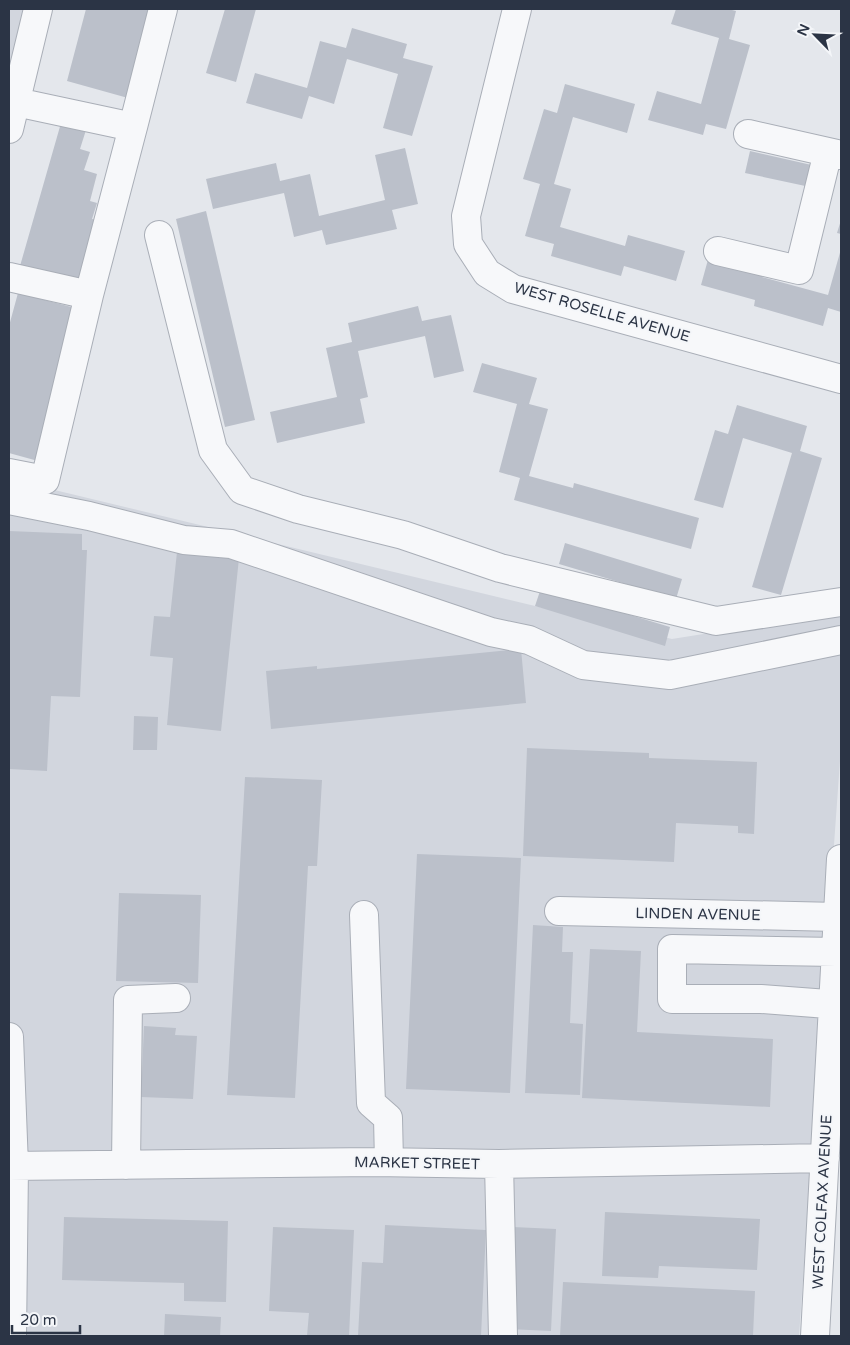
<svg xmlns="http://www.w3.org/2000/svg" width="850" height="1345" font-family="'Varela Round',sans-serif">
  <style>
    .built { fill: #d2d6de }
    .building { fill: #bbc0ca }
    .lines { fill: none; stroke-linecap: round; stroke-linejoin: round }
    .minor-casing { stroke: #a9aeb7; stroke-width: 30 }
    .minor { stroke: #f7f8fa; stroke-width: 28 }
    .labels { text-anchor: middle; stroke-width: 4; stroke-linejoin: round; paint-order: stroke }
    .street-label { font-size: 15px; fill: #2b3445; stroke: #f4f6f9 }
  </style>
  <rect width="100%" height="100%" fill="#e4e7ec"/>
  <!-- built -->
  <path class="built" d="M9,9H26L9,80Z
    M9,479L672,639L841,612V747L799,1336H9Z"/>
  <!-- building -->
  <path class="building" d="M86,9H152L128,98L67,81Z
    M225,9H256L236,82L206,73Z
    M676,9H728L736,11L729,39L750,45L726,129L706,124L703,135L648,120L657,91L701,104L719,38L671,24Z
    M352,28L407,44L403,58L433,66L412,136L383,128L398,74L347,59L334,104L309,96L302,119L246,103L255,73L307,88L320,41L346,48Z
    M565,84L635,104L627,133L573,117L554,184L571,189L560,227L625,246L628,235L685,251L676,281L624,266L621,276L551,256L554,244L525,236L540,184L523,179L544,109L557,113Z
    M61,123L86,130L80,149L90,152L84,170L97,174L90,201L97,203L92,219L101,221L80,291L18,273Z
    M405,148L418,204L392,210L397,229L326,245L322,230L294,237L284,193L213,209L206,179L276,163L280,181L310,174L319,216L385,200L375,155Z
    M750,151L816,166L810,187L745,173Z
    M206,211L255,420L225,427L176,219Z
    M841,220V234L837,233Z
    M841,249V312L828,308L823,326L754,306L755,300L701,285L709,256L763,271L762,277L828,295Z
    M18,293L79,309L38,461L9,453V326Z
    M418,306L422,321L451,315L464,371L434,378L425,336L358,351L368,397L360,399L365,423L277,443L270,412L337,397L326,348L352,342L348,323Z
    M482,363L537,378L529,404L548,409L529,476L573,488L574,483L699,518L691,549L514,500L520,478L499,472L517,404L473,392Z
    M737,405L807,426L800,451L822,458L781,595L752,587L792,453L743,438L723,508L694,500L715,430L728,434Z
    M9,531L82,534V550H87L80,697L51,696L47,771L9,769Z
    M565,543L682,579L676,599L559,564Z
    M177,552L239,558L221,731L167,725L173,658L150,656L154,616L170,617Z
    M541,588L670,627L665,646L535,606Z
    M521,649L526,703L271,729L266,671L317,666V669Z
    M134,716L158,717L157,750H133Z
    M527,748L649,753V758L757,762L754,834L738,833V826L676,823L674,862L523,856Z
    M245,777L322,780L317,866H308L295,1098L227,1095Z
    M417,854L521,858L510,1093L406,1089Z
    M119,893L201,895L198,983L116,981Z
    M533,925L563,927L562,952H573L570,1023L583,1024L580,1095L525,1093Z
    M590,949L641,951L637,1032L773,1039L770,1107L582,1098Z
    M144,1026L176,1028L175,1035L197,1036L193,1099L141,1097Z
    M605,1212L760,1219L757,1270L659,1266L658,1278L602,1276Z
    M64,1217L228,1221L226,1302L184,1301V1283L62,1280Z
    M385,1225L486,1230L481,1336H358L362,1262L383,1263Z
    M273,1227L354,1230L349,1336H307L309,1313L269,1311Z
    M513,1227L556,1229L551,1331L508,1329Z
    M563,1282L755,1291L753,1336H560Z
    M165,1314L221,1317L220,1336H164Z"/>
  <g class="lines">
    <!-- minor casing -->
    <g class="minor-casing">
      <path id="minor" d="M517,9L466,216L468,244L487,273L513,289L841,379
        M16,102L133,127L163,9
        M9,129L38,9
        M748,134L841,155
        M159,235L213,450L242,490L298,509L403,535L500,568L716,621L841,602
        M718,251L799,270L828,152
        M9,277L89,295L133,127
        M9,473L45,480L89,295
        M9,500L89,516L184,540L231,544L491,632L529,640L583,665L670,675L841,640
        M559,911L838,917
        M364,915L371,1103L388,1118L389,1162
        M836,952L672,949V999H761L841,1005
        M9,1037L14,1166L12,1336
        M499,1164L503,1336
        M126,1165L128,1000L176,998
        M9,1166L375,1162L499,1164L825,1158
        M815,1336L841,859"/>
    </g>
    <!-- minor -->
    <use href="#minor" class="minor"/>
  </g>
  <g class="labels">
    <!-- street labels -->
    <g class="street-label">
      <text transform="translate(602 312) rotate(16)" y="5">WEST ROSELLE AVENUE</text>
      <text transform="translate(698 914) rotate(1)" y="5">LINDEN AVENUE</text>
      <text transform="translate(417 1163) rotate(1)" y="5">MARKET STREET</text>
      <text transform="translate(822 1202) rotate(-87)" y="5">WEST COLFAX AVENUE</text>
    </g>
  </g>
  <!-- border -->
  <rect width="850" height="1345" fill="none" stroke="#2b3445" stroke-width="20"/>
  <!-- north arrow -->
  <g transform="translate(815 35) rotate(294)" stroke="#f4f6f9" stroke-width="4" paint-order="stroke">
  <path d="M0-4L9 19L0 12L-9 19Z" fill="#2b3445"/>
  <text y="-8" font-size="14" font-weight="bold" text-anchor="middle" fill="#2b3445">N</text>
  </g>
  <!-- scale -->
  <path d="M12 1325v8h68v-8" fill="none" stroke="#2b3445" stroke-width="2.5"/>
  <text x="20" y="1325" font-size="15" fill="#2b3445" stroke="#f4f6f9" stroke-width="4" paint-order="stroke">20 m</text>
</svg>
